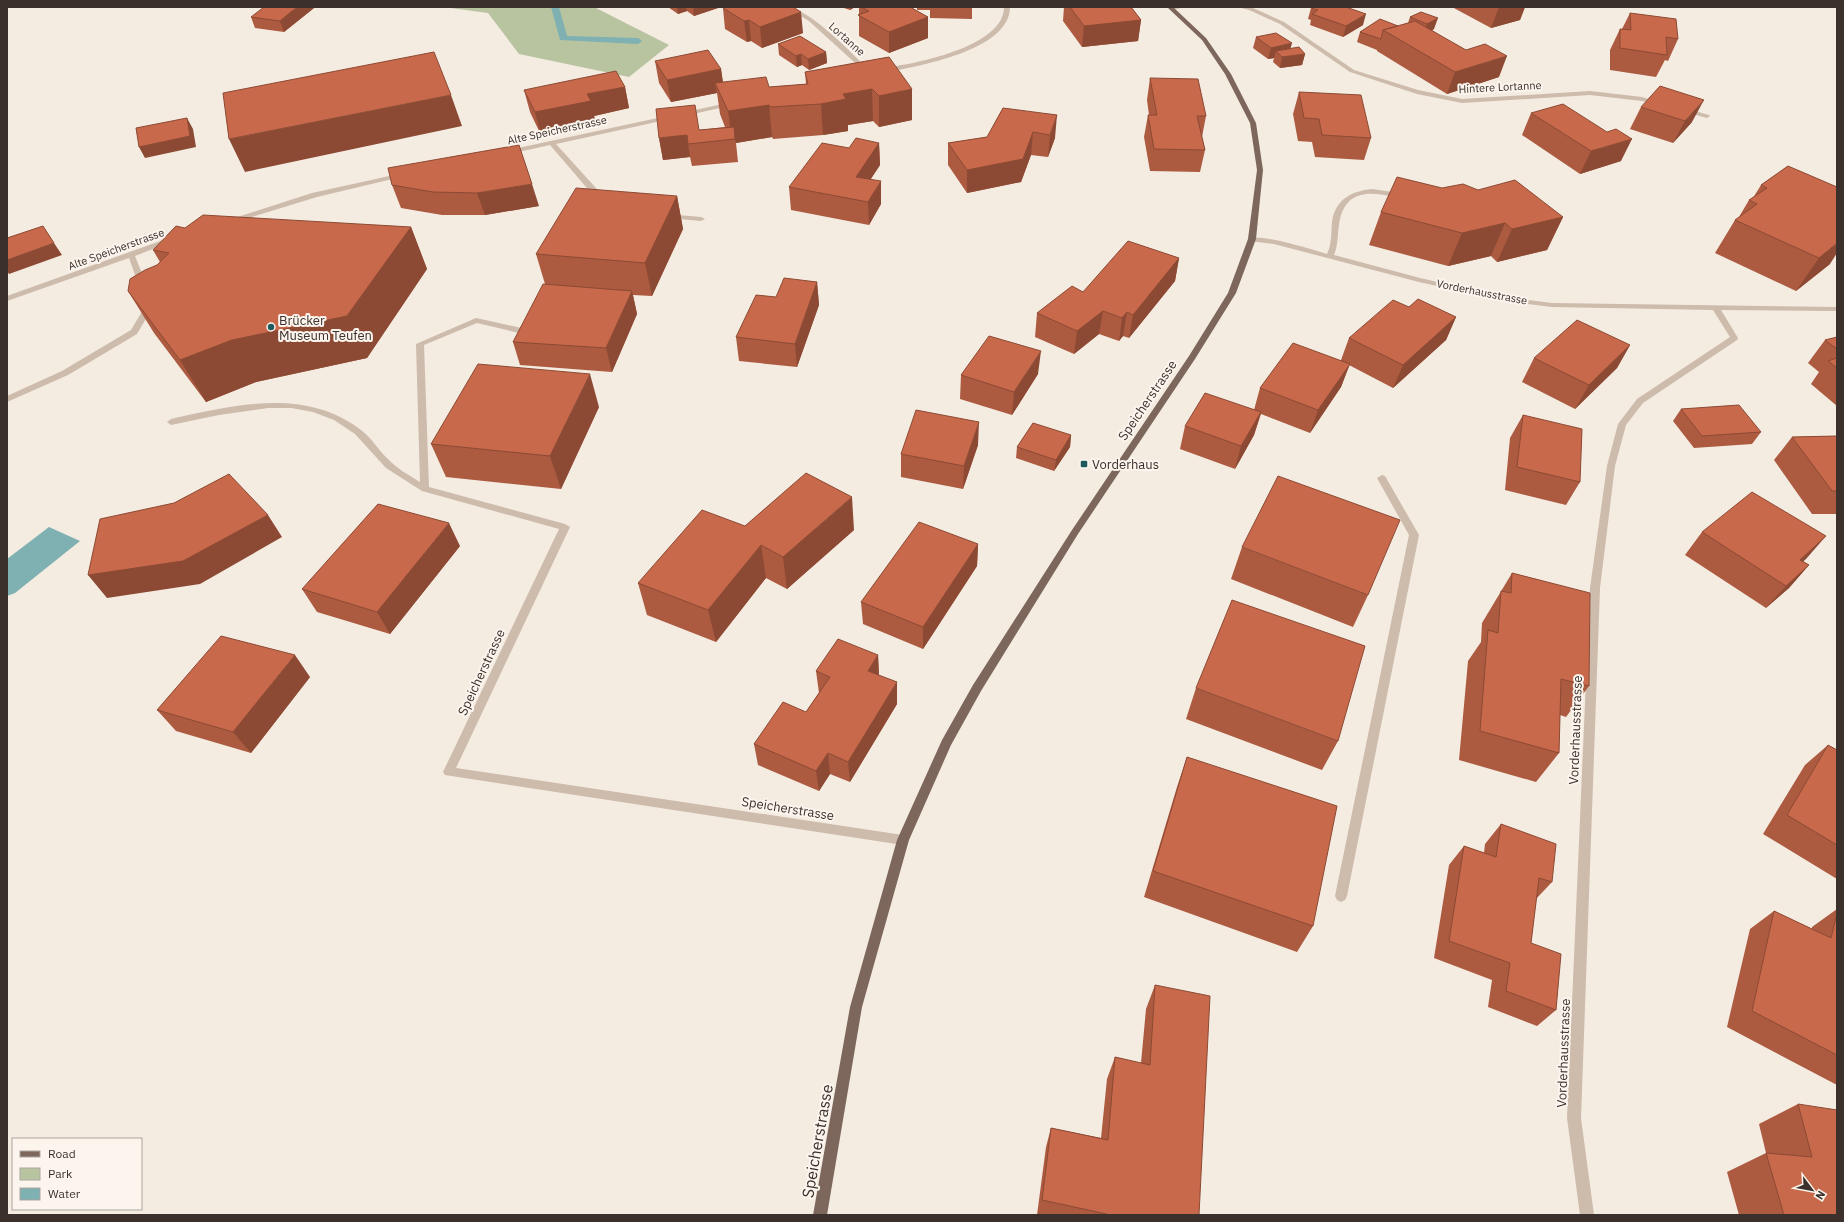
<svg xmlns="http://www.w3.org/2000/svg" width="1844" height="1222" font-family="'IBM Plex Sans',sans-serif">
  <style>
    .green { fill: #b8c4a0 }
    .water { fill: #7fb0b2 }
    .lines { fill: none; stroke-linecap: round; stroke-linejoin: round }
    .stream { fill: #7fb0b2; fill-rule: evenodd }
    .minor { fill: #cdbbac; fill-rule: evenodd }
    .major { fill: #7d675c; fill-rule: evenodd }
    .wall { fill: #ac5a40 }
    .shaded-wall { fill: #8c4a34 }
    .building { fill: #c8694b; stroke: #8c4a34 }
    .poi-dot { fill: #1f5a5e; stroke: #fbf5ee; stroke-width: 1.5 }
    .labels { text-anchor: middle; stroke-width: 4; stroke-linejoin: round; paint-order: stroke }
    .far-street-label { font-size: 11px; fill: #3b302b; stroke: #fbf5ee }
    .poi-label { font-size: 13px; fill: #3b302b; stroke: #fbf5ee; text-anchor: start }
    .street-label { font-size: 13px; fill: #3b302b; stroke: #fbf5ee }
    .near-street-label { font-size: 16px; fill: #3b302b; stroke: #fbf5ee }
  </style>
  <rect width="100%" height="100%" fill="#f4ebe1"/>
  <!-- green -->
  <path class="green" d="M443,7H594L669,45L629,77L519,54L488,13Z"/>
  <!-- water -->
  <path class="water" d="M49,527L80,541L15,593L7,596V559Z"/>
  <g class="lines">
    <!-- stream -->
    <path class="stream" d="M551,7H559L567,36L638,38L642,41L638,44L560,40Z"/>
    <!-- minor -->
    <path class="minor" d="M785,7C809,7 851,53 869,70V72H865L809,21Z
      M1004,7H1010C1010,51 917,66 884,73L881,71C889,66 904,65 913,63C940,57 1004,41 1004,7Z
      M1170,7H1185L1172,10L1170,9Z
      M1237,7L1253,8L1284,22L1354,70L1418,90L1462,99L1590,91L1642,97L1662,103L1659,105L1642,101L1590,95L1462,103L1417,94L1350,72L1280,24L1249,10Z
      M732,102L735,104L734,105L556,144L605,198V202H599L550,145L509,154L506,152L509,150Z
      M1684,108L1709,115L1710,116L1707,118L1682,111L1681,110Z
      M403,173L405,174V176L317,197L229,224L222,222L312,193Z
      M1372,189L1393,192L1407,197L1403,199C1378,193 1348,185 1340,219C1337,232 1339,243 1334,255L1420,278L1504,297L1552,303L1837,307V311L1721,310L1738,338L1737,340L1643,403L1626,425L1615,466L1600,588L1581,1118L1594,1215H1580L1567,1118L1590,588L1607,466L1618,424L1637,399L1730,337L1713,310L1552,307L1504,301L1419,282L1274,244L1249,241L1248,239C1256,232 1314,250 1327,254C1332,243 1331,233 1332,222C1335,200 1351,191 1372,189Z
      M666,214L701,217L705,219L701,221L669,218H666Z
      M166,239H169L173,241L135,256L147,286L146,288H140L139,286L129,258L7,301V296Z
      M147,303H153L154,305L137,334L68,375L7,402V396L62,371L131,330Z
      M476,318L522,328L523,330L519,333L477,323L424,345L429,487L565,524L570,527L456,768L903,835L907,836L909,840L907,844L903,845L445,775L443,772L559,529L422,491L386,468L355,434L334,420L313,412L291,408H268L219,415L171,425L167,422L171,419C235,405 305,387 361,430C372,438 378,450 388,459C397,469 409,475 420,482L416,344Z
      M1382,475L1385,476L1419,535L1347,896L1345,900L1341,902L1337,900L1335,896L1409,535L1377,478Z"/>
    <!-- major -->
    <path class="major" d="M1167,7H1173L1206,38L1231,74L1256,123L1263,170L1256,239L1236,293L1195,359L1078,534L981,691L951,745L909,840L862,1007L827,1215H813L850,1007L897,840L942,740L973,685L1072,530L1189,356L1228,293L1248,239L1257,170L1250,123L1225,74L1202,40Z"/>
  </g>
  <!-- wall -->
  <path class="wall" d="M668,7H721L694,16L687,11L678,14Z
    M724,7H793L803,33L762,48L751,41L747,42L725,29L723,8Z
    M841,7H855L850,10Z
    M859,7H910L928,17V38L889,53L859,36Z
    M917,7H972V19L930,18V10H917Z
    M1064,7H1131L1141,20L1138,41L1082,47L1063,21Z
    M1452,7H1525L1520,20L1491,28Z
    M314,8L284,32L255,28L251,17Z
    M1311,8L1363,25L1343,37L1310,25L1311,20L1308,19Z
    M1421,12L1434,29L1432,30L1499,77L1447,94L1377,51V50L1357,42L1360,32L1398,26L1408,23L1410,17Z
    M1630,13L1678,39L1668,61L1665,60L1656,77L1610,70V50L1620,29H1622Z
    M1256,37L1305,54L1302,65L1280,68L1273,62L1274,58L1268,59L1253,48Z
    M778,44L826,52L827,63L809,70L802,65L797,67L779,55Z
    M889,57L912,120L879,127L873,121L848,125V131L823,135L773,139L772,137L736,143L738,162L692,166L690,157L663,160L659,138L699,130L725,127L720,114L717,93L671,102L659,83L655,61L721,69L723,82L769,87L806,84L805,72Z
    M1150,78L1206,116L1202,137L1205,150L1200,172L1150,171L1144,137L1148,115H1149L1147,100Z
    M625,87L629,108L594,116L596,123L541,135L530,112L524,90Z
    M1299,92L1371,138L1364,160L1315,157L1312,142L1298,141L1293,114Z
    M1641,107L1692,122L1673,143L1630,129Z
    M1003,108L1055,138L1048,157L1031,155L1021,182L967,193L948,165V143L987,137Z
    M1531,113L1621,161L1580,174L1522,135Z
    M879,143L880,165L870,180L881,204L869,225L791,210L789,187L849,148Z
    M1788,166L1830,264L1796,291L1715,253L1735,220L1739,217L1749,200L1753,198L1761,185Z
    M388,168L539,206L485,215H442L401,208L392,185Z
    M1442,188L1478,190L1563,217L1547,250L1497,262L1491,256L1448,266L1369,245L1381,212Z
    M677,196L683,229L652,296L633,295L637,314L612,372L520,365L513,342L545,284L536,254Z
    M411,227L427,269L367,358L256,382L206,402L154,333L128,291L160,262L153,250L185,228Z
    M1179,258L1175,281L1129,338L1123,336L1119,341L1099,334L1074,354L1035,337L1037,313L1083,292Z
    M817,282L819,305L797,367L739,361L736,337L776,297Z
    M1409,307L1456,317L1446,340L1393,388L1349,365L1341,387L1310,433L1261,414L1254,435L1235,469L1180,449L1185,426L1254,410L1260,388L1341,360L1349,338Z
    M1837,337V406L1811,384L1819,372L1808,363L1825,340Z
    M1630,345L1617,368L1575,409L1522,382L1534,358Z
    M1038,374L1012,415L960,399L961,375Z
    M599,407L561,489L446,477L431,444Z
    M1681,409L1761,432L1752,444L1694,448L1673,421Z
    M1523,415L1580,482L1566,505L1505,490L1510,438Z
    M1071,435L1070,447L1054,471L1016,458L1017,447Z
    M1837,436V514H1812L1774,460L1792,437Z
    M978,445L963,489L901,477V454Z
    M745,526L854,530L787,589L766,578L716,642L647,615L638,583Z
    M1702,532L1826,536L1803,561L1809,565L1789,588L1766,608L1685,555Z
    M978,544L977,566L923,649L863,624L861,602Z
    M460,546L390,634L317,612L302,589Z
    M1242,547L1368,595L1353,627L1231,579Z
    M1512,573L1589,686L1566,717L1560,715L1559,753L1536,782L1459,760L1468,661L1481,642L1482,623Z
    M878,655L879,675L897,704L850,782L830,774L819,791L758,765L754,744L806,712L819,693L816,671Z
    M310,677L251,753L176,731L157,710Z
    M1196,688L1338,741L1322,770L1186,719Z
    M1828,745L1837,750V879L1763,834L1805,765Z
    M1187,757L1313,926L1297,952L1144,897L1177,787Z
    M1501,824L1552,882L1536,899L1531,943L1556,1010L1537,1026L1488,1007L1492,980L1434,958L1449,865L1464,846L1484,853L1485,844Z
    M1837,909V1085L1727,1027L1750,929L1774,911L1812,929V927Z
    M1155,985L1199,1215H1037L1046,1147L1051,1128L1101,1138L1107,1079L1115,1057L1141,1063L1146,1009Z
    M1798,1104L1837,1215H1739L1727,1172L1766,1153L1759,1124Z"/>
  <!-- shaded-wall -->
  <path class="shaded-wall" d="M297,7H313L314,8L284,32L280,21Z
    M677,7H686L687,11L678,14Z
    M693,7H721L694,16Z
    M850,7H855L850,10Z
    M1499,7H1525L1520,20L1491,28Z
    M801,12L803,33L762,48L760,27Z
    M1366,14L1363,25L1343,37L1346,26Z
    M928,17V38L889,53V32Z
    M1438,18L1434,29L1423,35L1427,24Z
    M749,20L751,41L747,42L744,21Z
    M1141,20L1138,41L1082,47L1084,26Z
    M1292,43L1289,54L1276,51L1274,58L1268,59L1271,48Z
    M826,52L827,63L809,70L808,59Z
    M801,54L802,65L797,67L796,56Z
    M1305,54L1302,65L1280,68L1282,57Z
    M1507,56L1499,77L1447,94L1455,72Z
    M721,69L724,91L715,83L717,93L671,102L667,80Z
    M625,87L629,108L594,116L596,123L541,135L535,112L587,94Z
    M872,89L873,121L848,125V131L823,135L821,104L843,94Z
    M912,89V120L879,127V96Z
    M451,95L462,126L245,172L229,139Z
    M1704,100L1692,122L1673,143L1685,121Z
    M769,105L772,137L736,143L735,139L732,140L728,111Z
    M1057,115L1055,138L1048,157L1050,135Z
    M187,118L193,129L196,147L145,158L139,147Z
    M1033,132L1031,155L1021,182L967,193V170Z
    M687,135L690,157L663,160L659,138Z
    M1632,139L1621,161L1580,174L1591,151Z
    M879,143L880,165L857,200L856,177Z
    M881,181V204L869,225L868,202Z
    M532,184L539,206L485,215L477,193Z
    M677,196L683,229L652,296L645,263Z
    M1563,217L1547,250L1497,262L1512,229Z
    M1505,223L1491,256L1448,266L1462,233Z
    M411,227L427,269L367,358L256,382L206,402L180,360Z
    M54,243L62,255L9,274L7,271V260Z
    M1837,243V253L1830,264L1796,291L1819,258Z
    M1179,258L1175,281L1129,338L1133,315Z
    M817,282L819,305L797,367L795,344Z
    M632,291L637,314L612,372L606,348Z
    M1103,311L1099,334L1074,354L1077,331Z
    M1127,312L1123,336L1119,341L1122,318Z
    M1456,317L1446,340L1393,388L1403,365Z
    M1630,345L1617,368L1575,409L1589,385Z
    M1041,351L1038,374L1012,415L1014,392Z
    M1350,364L1341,387L1310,433L1318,410Z
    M590,374L599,407L561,489L550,456Z
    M1261,412L1254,435L1235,469L1241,446Z
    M979,422L978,445L963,489L964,466Z
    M1071,435L1070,447L1054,471L1056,460Z
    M852,497L854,530L787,589L783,557Z
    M268,515L282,537L200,584L107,598L88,575Z
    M449,523L460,546L390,634L377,612Z
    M1826,536L1806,559L1780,582L1800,560Z
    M978,544L977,566L923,649V627Z
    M761,545L766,578L716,642L708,610Z
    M1809,565L1789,588L1766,608L1786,586Z
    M295,655L310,677L251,753L233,732Z
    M878,655L879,677L868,671Z
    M897,682V704L850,782L848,762Z
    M828,753L830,774L819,791L816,771Z"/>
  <!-- building -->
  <path class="building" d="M264,7H297L280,21L251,17Z
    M725,7H793L801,12L760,27L749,20L744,21L723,8Z
    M861,7H910L928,17L889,32L858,15L869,11Z
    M1070,7H1131L1141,20L1084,26Z
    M1312,7H1346L1366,14L1346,26L1312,14L1318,10L1311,8Z
    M1421,12L1438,18L1427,24L1410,17Z
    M1630,13L1676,19L1678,39L1666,37L1667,55L1620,48V29L1631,30Z
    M1380,19L1398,26L1383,30L1381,39L1360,32Z
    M1415,21L1466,50L1485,44L1507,56L1455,72L1383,30Z
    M1276,33L1292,43L1271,48L1256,37Z
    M800,36L826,52L808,59L801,54L796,56L778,44Z
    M1299,47L1305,54L1282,57L1276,51Z
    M708,50L721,69L667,80L655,61Z
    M434,52L451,95L229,139L223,93Z
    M889,57L912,89L879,96L872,89L843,94L846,99L821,104L770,107L769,105L728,111L715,83L766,77L769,87L808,84L805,72Z
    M616,71L625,87L587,94L591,101L535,112L524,90Z
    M1150,78L1198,79L1206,116H1197L1205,150L1154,149L1148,115H1157Z
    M1660,86L1704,100L1685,121L1641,107Z
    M1299,92L1361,95L1371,138L1322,135L1319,119L1304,118Z
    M1563,104L1607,132L1616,129L1632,139L1591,151L1531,113Z
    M695,105L699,130L734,127L735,139L688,144L687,135L659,138L656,109Z
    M1003,108L1057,115L1050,135L1033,132L1023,159L967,170L948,143L987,137Z
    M187,118L190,136L139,147L136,128Z
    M856,138L879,143L856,177L881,181L868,202L789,187L822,143L849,148Z
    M519,145L532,184L477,193L433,192L392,185L388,168Z
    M1788,166L1837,187V243L1819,258L1735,220L1757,204L1749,200L1767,188L1761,185Z
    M1397,177L1442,188L1463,184L1478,190L1515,180L1563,217L1512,229L1505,223L1462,233L1381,212Z
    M576,188L677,196L645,263L536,254Z
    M203,215L411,227L347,316L232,340L180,360L128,291L130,279L145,270L157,265L169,253L153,250L176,226L185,228Z
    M43,226L54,243L7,260V238Z
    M1128,241L1179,258L1133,315L1127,312L1122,318L1103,311L1077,331L1037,313L1072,286L1083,292Z
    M784,278L817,282L795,344L736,337L756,295L776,297Z
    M543,284L632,291L606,348L513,342Z
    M1418,299L1456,317L1403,365L1349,338L1393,300L1409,307Z
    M1577,320L1630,345L1589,385L1534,358Z
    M989,336L1041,351L1014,392L961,375Z
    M1837,337V349L1825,340Z
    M1293,343L1350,364L1318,410L1260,388Z
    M1837,358V368L1828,361Z
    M478,364L590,374L550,456L431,444Z
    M1205,393L1261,412L1241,446L1185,426Z
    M1739,405L1761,432L1702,436L1681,409Z
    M916,410L979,422L964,466L901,454Z
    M1523,415L1582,429L1580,482L1517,467Z
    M1033,423L1071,435L1056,460L1017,447Z
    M1837,436V491H1832L1792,437Z
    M806,473L852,497L783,557L761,545L708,610L638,583L702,510L745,526Z
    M229,474L268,515L183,561L88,575L100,519L174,503Z
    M1278,476L1400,520L1368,595L1242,547Z
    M1752,492L1826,536L1800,560L1809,565L1786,586L1702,532Z
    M378,504L449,523L377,612L302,589Z
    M919,522L978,544L923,627L861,602Z
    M1512,573L1590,593L1589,686L1561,679L1559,753L1480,731L1488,630L1498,633L1501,591L1511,593Z
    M1232,600L1365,646L1338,741L1196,688Z
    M221,636L295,655L233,732L157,710Z
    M838,639L878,655L868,671L897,682L848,762L828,753L816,771L754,744L783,702L806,712L830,677L816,671Z
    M1828,745L1837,750V845L1787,815Z
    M1187,757L1337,806L1313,926L1153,871Z
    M1501,824L1556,844L1552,882L1539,878L1531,943L1561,954L1556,1010L1506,991L1510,963L1449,941L1464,846L1496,857Z
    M1774,911L1831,938L1837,913V1055L1752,1011Z
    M1155,985L1210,996L1199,1215H1111L1042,1200L1051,1128L1108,1140L1115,1057L1150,1065Z
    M1798,1104L1837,1110V1215H1784L1766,1153L1812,1157Z"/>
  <!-- markers -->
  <g class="poi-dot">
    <circle cx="271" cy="327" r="4"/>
    <rect x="1080" y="460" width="8" height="8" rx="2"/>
  </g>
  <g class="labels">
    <!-- far-street labels -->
    <g class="far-street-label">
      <text transform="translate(847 39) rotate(42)" y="4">Lortanne</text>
      <text transform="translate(1500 87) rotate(-3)" y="4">Hintere Lortanne</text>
      <text transform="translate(557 130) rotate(-12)" y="4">Alte Speicherstrasse</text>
      <text transform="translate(116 249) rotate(-20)" y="4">Alte Speicherstrasse</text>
      <text transform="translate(1482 292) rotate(11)" y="4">Vorderhausstrasse</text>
    </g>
    <!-- poi labels -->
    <g class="poi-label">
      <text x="279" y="325">Brücker<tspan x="279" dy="15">Museum Teufen</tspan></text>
      <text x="1092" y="469">Vorderhaus</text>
    </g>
    <!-- street labels -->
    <g class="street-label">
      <text transform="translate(1147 400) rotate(-56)" y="5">Speicherstrasse</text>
      <text transform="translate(481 672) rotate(-65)" y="5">Speicherstrasse</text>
      <text transform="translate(1575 730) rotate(-88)" y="5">Vorderhausstrasse</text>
      <text transform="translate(788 808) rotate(9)" y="5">Speicherstrasse</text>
      <text transform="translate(1563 1053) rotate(-88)" y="5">Vorderhausstrasse</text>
    </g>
    <!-- near-street labels -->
    <g class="near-street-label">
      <text transform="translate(817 1141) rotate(-80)" y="6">Speicherstrasse</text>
    </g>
  </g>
  <!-- border -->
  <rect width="1844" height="1222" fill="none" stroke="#3b302b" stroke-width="16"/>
  <!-- legend -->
  <rect x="12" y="1138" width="130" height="72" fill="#fbf5ee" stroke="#aea6a0"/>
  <rect x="20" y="1151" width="20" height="6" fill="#7d675c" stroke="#aea6a0"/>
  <text x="48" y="1158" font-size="12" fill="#3b302b">Road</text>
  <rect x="20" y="1168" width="20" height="12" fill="#b8c4a0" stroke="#aea6a0"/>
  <text x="48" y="1178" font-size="12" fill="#3b302b">Park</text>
  <rect x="20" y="1188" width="20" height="12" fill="#7fb0b2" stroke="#aea6a0"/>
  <text x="48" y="1198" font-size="12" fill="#3b302b">Water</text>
  <!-- north arrow -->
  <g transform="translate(1812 1190) rotate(122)" stroke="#fbf5ee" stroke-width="3" paint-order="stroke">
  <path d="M0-3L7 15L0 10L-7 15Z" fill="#3b302b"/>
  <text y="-6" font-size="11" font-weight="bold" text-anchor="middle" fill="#3b302b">N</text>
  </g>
</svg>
